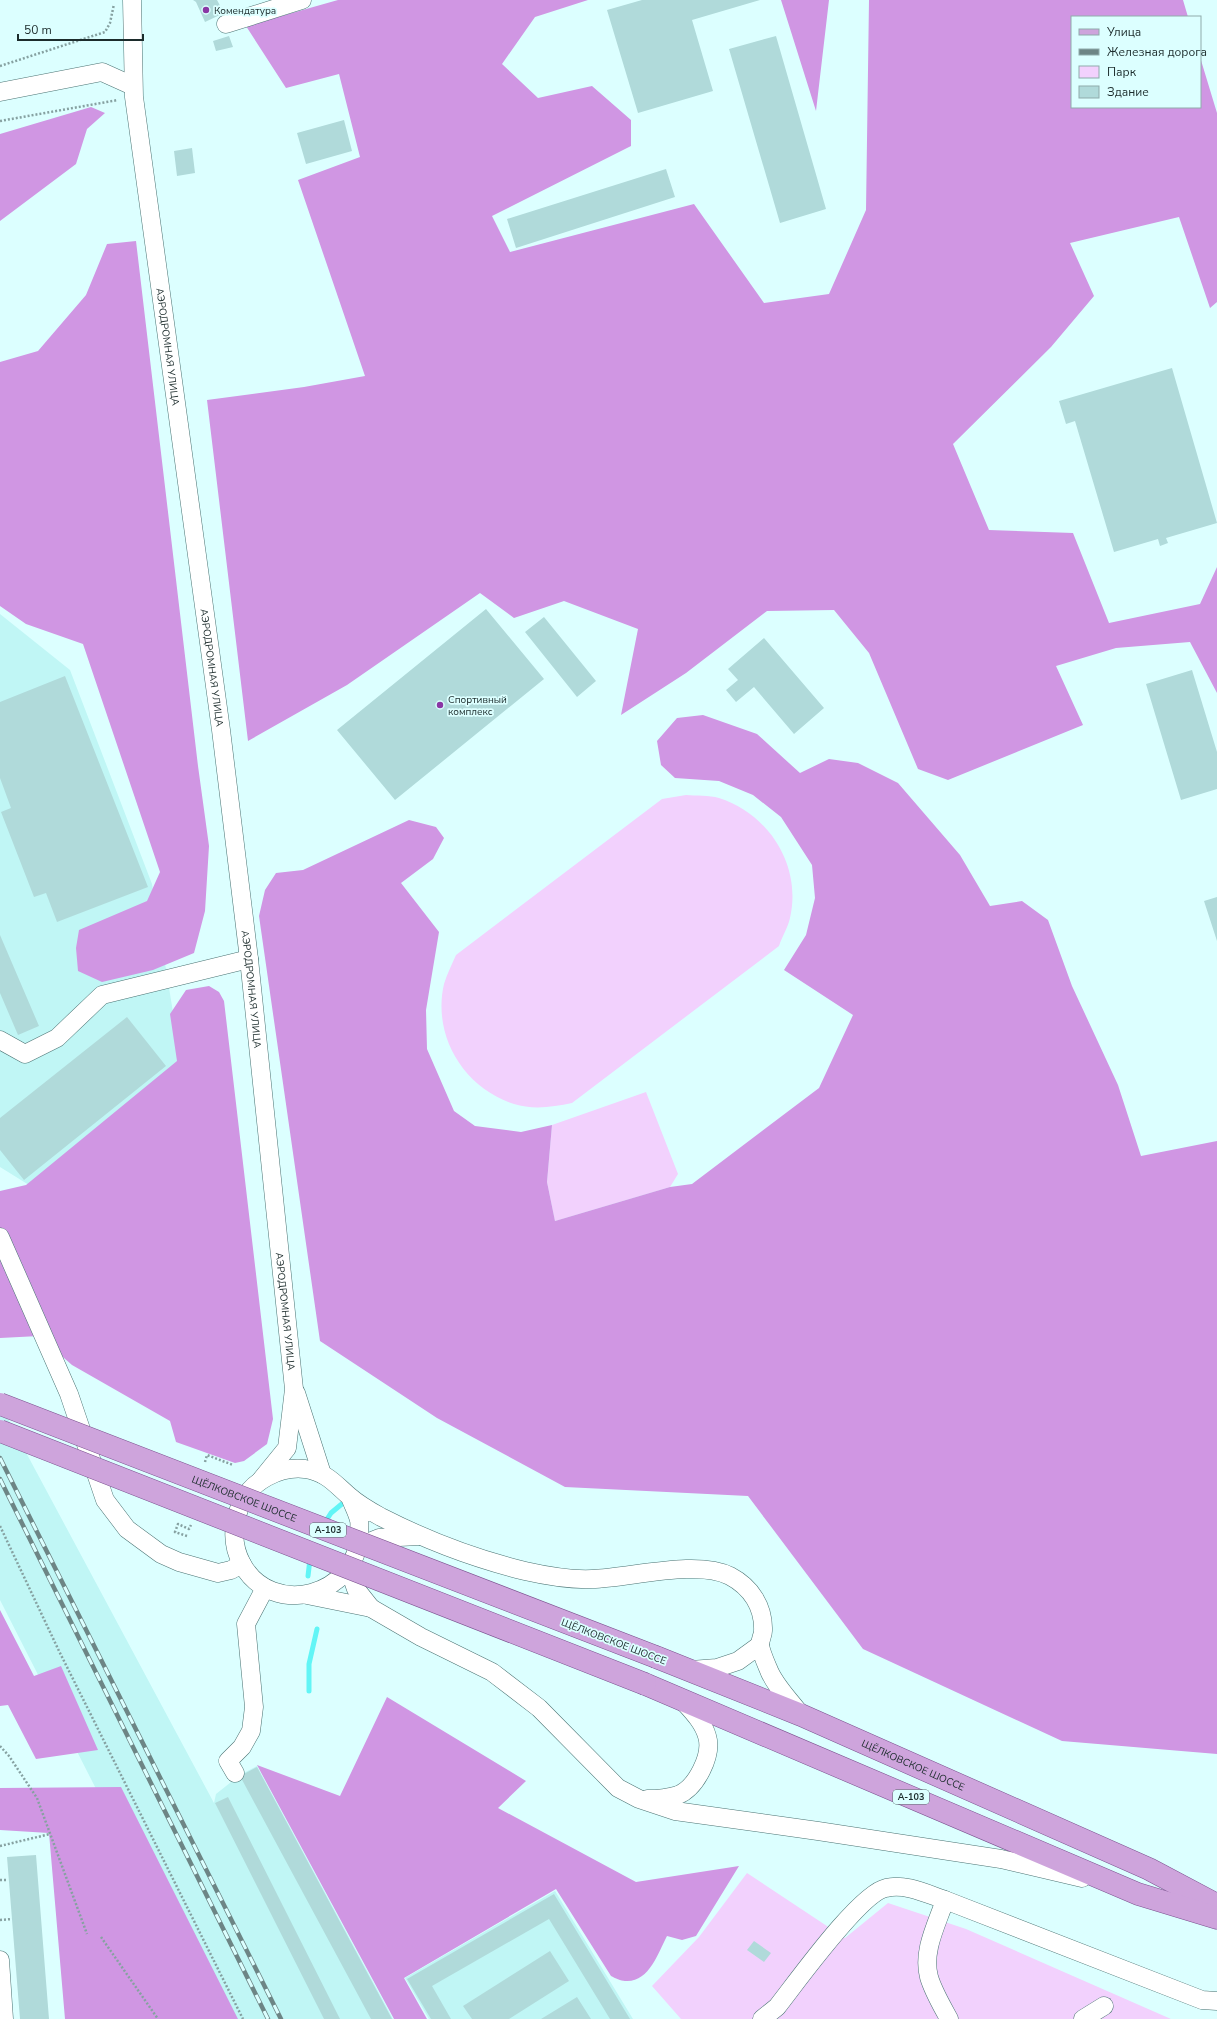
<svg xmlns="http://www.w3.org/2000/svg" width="1217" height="2019" font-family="'Nunito Sans',sans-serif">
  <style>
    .built { fill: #c0f6f5 }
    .green { fill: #f2d1fd }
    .forest { fill: #d096e3 }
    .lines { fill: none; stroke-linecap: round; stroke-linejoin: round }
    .stream { stroke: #62f5f6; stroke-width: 5 }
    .building { fill: #b0dada }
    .minor-casing { stroke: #4b7373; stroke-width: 19 }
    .major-casing { stroke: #7b528f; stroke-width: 23 }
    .path { stroke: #86a1a1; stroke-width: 2.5; stroke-dasharray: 2 2; stroke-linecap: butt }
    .minor { stroke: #fff; stroke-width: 18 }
    .major { stroke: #cea4dc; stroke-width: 22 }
    .rail-casing { stroke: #6d8585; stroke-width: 4.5 }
    .rail { stroke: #dcffff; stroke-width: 3; stroke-dasharray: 9; stroke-linecap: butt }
    .major-bridge-casing { stroke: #7b528f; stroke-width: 23; stroke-linecap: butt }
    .major-bridge { stroke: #cea4dc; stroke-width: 22 }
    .poi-dot { fill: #8a36a4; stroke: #dcffff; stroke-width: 1.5 }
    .labels { text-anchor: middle; stroke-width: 3.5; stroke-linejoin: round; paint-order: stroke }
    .shield { fill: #dcffff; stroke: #566b6b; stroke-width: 1 }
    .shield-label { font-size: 9px; font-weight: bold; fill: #1c2c2c }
    .poi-label { font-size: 10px; fill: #1c2c2c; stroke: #dcffff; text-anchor: start }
    .street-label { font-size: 10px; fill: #1c2c2c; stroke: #dcffff }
  </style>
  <rect width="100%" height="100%" fill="#dcffff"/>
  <!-- built -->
  <path class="built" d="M0,614L70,670L152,884L181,1061L29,1185L0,1167Z
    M0,1404L214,1803L216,1794L240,1775L257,1766L393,2019H213L0,1600Z
    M555,1891L633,2019H429L405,1978Z"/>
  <!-- green -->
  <path class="green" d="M686,795C696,796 709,795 719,798C769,814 802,866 790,918C788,927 782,937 779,946L572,1103C553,1107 533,1110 514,1104C464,1088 432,1036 444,984C447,974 452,964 456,955L662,799Z
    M646,1092L678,1174L670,1187L555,1221L547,1182L552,1125Z
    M747,1873L845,1938L888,1903L966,1929L1171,2019H681L652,1986L699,1937Z"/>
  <!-- forest -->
  <path class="forest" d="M338,0H588L535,17L502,64L538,98L592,86L631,120V146L492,216L510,252L694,204L764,303L829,294L866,210L869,0H1183L1188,17H1072V107H1200V57L1217,113V302L1210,308L1179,217L1070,243L1094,296L1051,347L953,444L989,530L1073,533L1109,623L1200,604L1217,567V693L1190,642L1116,648L1056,666L1083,725L948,780L918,769L869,653L834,610L767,611L686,673L621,715L638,629L564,601L514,618L480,593L347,685L248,741L207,400L304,387L365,376L298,180L360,157L339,74L286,88L246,26Z
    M781,0H829L816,111Z
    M91,107L105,113L87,129L76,164L0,221V134Z
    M136,241L198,766L209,846L205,911L194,953L153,970L102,982L78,971L76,948L79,930L147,901L160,872L83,644L26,624L0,606V362L38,351L86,295L107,244Z
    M703,715L757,734L800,773L829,759L858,763L898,783L960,855L990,906L1022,901L1048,920L1072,986L1118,1085L1141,1156L1217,1141V1754L1062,1741L863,1649L748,1496L565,1487L437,1418L320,1341L259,916L265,890L276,873L303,870L409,820L436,827L444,838L433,859L401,883L439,932L426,1010L427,1049L454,1111L475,1126L521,1132L552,1125L547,1182L555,1221L670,1187L692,1184L819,1088L853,1015L784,970L806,935L815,898L812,865L781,817L753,795L719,781L675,778L661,765L657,741L677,718Z
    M209,986L219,992L224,1001L273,1419L267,1444L244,1461L235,1463L176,1442L170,1421L72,1365L39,1336L0,1338V1191L26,1185L177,1061L170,1014L186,990Z
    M0,1610L34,1676L61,1666L98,1750L36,1759L8,1705L0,1706Z
    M387,1697L526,1781L498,1808L636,1882L739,1866L696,1936L682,1940L667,1936C658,1953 649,1983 625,1981C621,1981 615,1978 611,1976L556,1889L404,1978L427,2019H394L257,1765L340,1796Z
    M121,1787L238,2019H65L49,1833L0,1830V1788Z"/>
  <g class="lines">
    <!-- stream -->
    <path class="stream" d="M324,1524L331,1513L343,1503
      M308,1576L310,1559
      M309,1691V1664L317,1629"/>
  </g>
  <!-- building -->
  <path class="building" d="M193,0H217L224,13L205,22L196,2Z
    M642,0H760L692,20L713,91L638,113L607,10Z
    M229,36L233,47L216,51L213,41Z
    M776,36L826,209L780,223L729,49Z
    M344,120L352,151L306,164L297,133Z
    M192,148L195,173L177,176L174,151Z
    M666,169L675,197L516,248L507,219Z
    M1172,368L1217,523L1166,538L1168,543L1160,546L1158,539L1114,552L1075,421L1066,424L1059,401Z
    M486,609L544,679L395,800L337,730Z
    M544,617L596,681L577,697L525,632Z
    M764,638L824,708L794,734L754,687L736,702L726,690L738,680L728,669Z
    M1192,670L1217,752V789L1181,800L1146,684Z
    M65,676L148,887L57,922L46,893L34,897L1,812L11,808L0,778V702Z
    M1217,897V941L1204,901Z
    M0,935L39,1026L18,1035L0,993Z
    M127,1017L166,1066L24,1180L0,1150V1118Z
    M257,1767L392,2019H371L240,1776Z
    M228,1797L340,2019H324L215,1803Z
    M36,1855L49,2019H20L7,1857Z
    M554,1894L630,2019H610L549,1919L432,1986L451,2019H431L407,1979Z
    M754,1941L771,1953L764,1962L747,1950Z
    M550,1951L569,1981L509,2019H472L463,2006Z
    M577,1997L591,2019H541Z"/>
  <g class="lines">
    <!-- minor casing -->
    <g class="minor-casing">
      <g id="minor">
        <path id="s1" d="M132,0L134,97L221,730L249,959L294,1389L287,1448L261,1480"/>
        <path d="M226,24L302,0"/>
        <path d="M0,92L102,72L133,86"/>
        <path d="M0,1040L25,1054L57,1038L102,995L249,959"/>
        <path d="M0,1237L69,1394L105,1500L127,1529L161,1554L179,1562L218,1573L231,1570L242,1564"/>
        <path d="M296,1393L322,1474"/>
        <path d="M350,1497C353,1505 357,1512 359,1520C360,1524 359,1529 359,1534C358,1596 272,1619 242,1564C231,1544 233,1523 241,1504C251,1481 280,1466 305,1469C327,1473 333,1482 349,1496C358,1504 370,1511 381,1517C426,1540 476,1559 525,1571C547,1576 570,1580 592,1579C630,1578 697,1559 730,1576C751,1587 764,1607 763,1631C763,1635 760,1640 760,1645C761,1652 765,1661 768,1668C774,1685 790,1700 801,1715"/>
        <path d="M359,1546L379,1538L419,1536"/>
        <path d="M349,1569L356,1589L371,1608"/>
        <path d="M307,1595L371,1608L421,1637L492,1672L539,1708L618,1788L639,1799L675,1811L818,1831L1001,1859L1082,1878"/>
        <path d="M691,1670L717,1668L738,1661L760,1645"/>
        <path d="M235,1773L228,1761L242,1747L251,1731L254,1707L246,1624L265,1588"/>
        <path d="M647,1799C657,1799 668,1798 678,1795C696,1788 713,1755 707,1736C703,1722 692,1711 683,1701"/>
        <path d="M945,1900C937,1924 922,1951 929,1977C933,1991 942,2006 949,2019"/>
        <path d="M0,1960L4,2019"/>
        <path d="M762,2019L777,2007C796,1983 860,1893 886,1888C905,1883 927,1894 945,1900L1202,2000L1217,2001"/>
        <path d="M1083,2019L1104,2006"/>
      </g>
    </g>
    <!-- major casing -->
    <g class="major-casing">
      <g id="major">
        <path id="s2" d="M656,1657L801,1715L1149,1869L1217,1905"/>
        <path d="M645,1684L1138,1894L1217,1918"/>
      </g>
    </g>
    <!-- path -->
    <path class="path" d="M0,66L105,32L110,23L114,4
      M0,121L118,100
      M205,1462L207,1455L233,1465
      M0,1526L59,1651L243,2019
      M187,1536L175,1532L178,1524L189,1529L191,1525
      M0,1746L9,1756L37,1798L87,1934
      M0,1846L50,1834
      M0,1880H8
      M0,1920L12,1919
      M101,1937L158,2019"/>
    <!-- minor -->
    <use href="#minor" class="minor"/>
    <!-- major -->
    <use href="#major" class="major"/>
    <!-- rail casing -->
    <g class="rail-casing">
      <path id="rail" d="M0,1458L281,2019
        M0,1479L268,2019"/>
    </g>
    <!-- rail -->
    <use href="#rail" class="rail"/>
    <!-- major-bridge casing -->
    <g class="major-bridge-casing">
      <g id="major-bridge">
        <path id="s3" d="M0,1404L656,1657"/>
        <path d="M0,1431L645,1684"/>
      </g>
    </g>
    <!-- major-bridge -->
    <use href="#major-bridge" class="major-bridge"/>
  </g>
  <!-- markers -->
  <g class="poi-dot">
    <circle cx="206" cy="10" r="4"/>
    <circle cx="440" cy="705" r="4"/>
  </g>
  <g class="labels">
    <!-- shield labels -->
    <g class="shield">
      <rect x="310" y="1523" width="36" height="14" rx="3"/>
      <rect x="893" y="1790" width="36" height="14" rx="3"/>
    </g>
    <g class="shield-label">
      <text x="328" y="1533">А-103</text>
      <text x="911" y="1800">А-103</text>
    </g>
    <!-- poi labels -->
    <g class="poi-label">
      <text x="214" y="14">Комендатура</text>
      <text x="448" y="703">Спортивный<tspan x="448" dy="12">комплекс</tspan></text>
    </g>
    <!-- street labels -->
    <g class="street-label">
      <text dy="4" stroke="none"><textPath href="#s1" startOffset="349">АЭРОДРОМНАЯ УЛИЦА</textPath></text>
      <text dy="4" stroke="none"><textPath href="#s1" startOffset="673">АЭРОДРОМНАЯ УЛИЦА</textPath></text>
      <text dy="4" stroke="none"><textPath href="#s1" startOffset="997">АЭРОДРОМНАЯ УЛИЦА</textPath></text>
      <text dy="4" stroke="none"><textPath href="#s1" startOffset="1321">АЭРОДРОМНАЯ УЛИЦА</textPath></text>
      <text dy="4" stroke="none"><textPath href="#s3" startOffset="262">ЩЁЛКОВСКОЕ ШОССЕ</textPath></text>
      <text transform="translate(614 1641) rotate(21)" y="4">ЩЁЛКОВСКОЕ ШОССЕ</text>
      <text dy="4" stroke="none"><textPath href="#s2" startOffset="279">ЩЁЛКОВСКОЕ ШОССЕ</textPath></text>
    </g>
  </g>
  <!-- legend -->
  <rect x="1071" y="16" width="130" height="92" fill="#dcffff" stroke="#8fabab"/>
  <rect x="1079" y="29" width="20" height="6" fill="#cea4dc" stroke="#8fabab"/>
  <text x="1107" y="36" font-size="12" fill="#1c2c2c">Улица</text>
  <rect x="1079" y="49" width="20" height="6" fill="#6d8585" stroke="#8fabab"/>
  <text x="1107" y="56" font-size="12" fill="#1c2c2c">Железная дорога</text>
  <rect x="1079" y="66" width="20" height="12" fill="#f2d1fd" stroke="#8fabab"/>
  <text x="1107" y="76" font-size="12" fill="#1c2c2c">Парк</text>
  <rect x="1079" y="86" width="20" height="12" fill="#b0dada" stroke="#8fabab"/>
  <text x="1107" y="96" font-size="12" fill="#1c2c2c">Здание</text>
  <!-- scale -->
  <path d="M18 34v6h125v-6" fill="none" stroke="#1c2c2c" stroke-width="2"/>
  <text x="24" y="34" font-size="12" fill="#1c2c2c" stroke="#dcffff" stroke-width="3" paint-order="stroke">50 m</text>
</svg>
